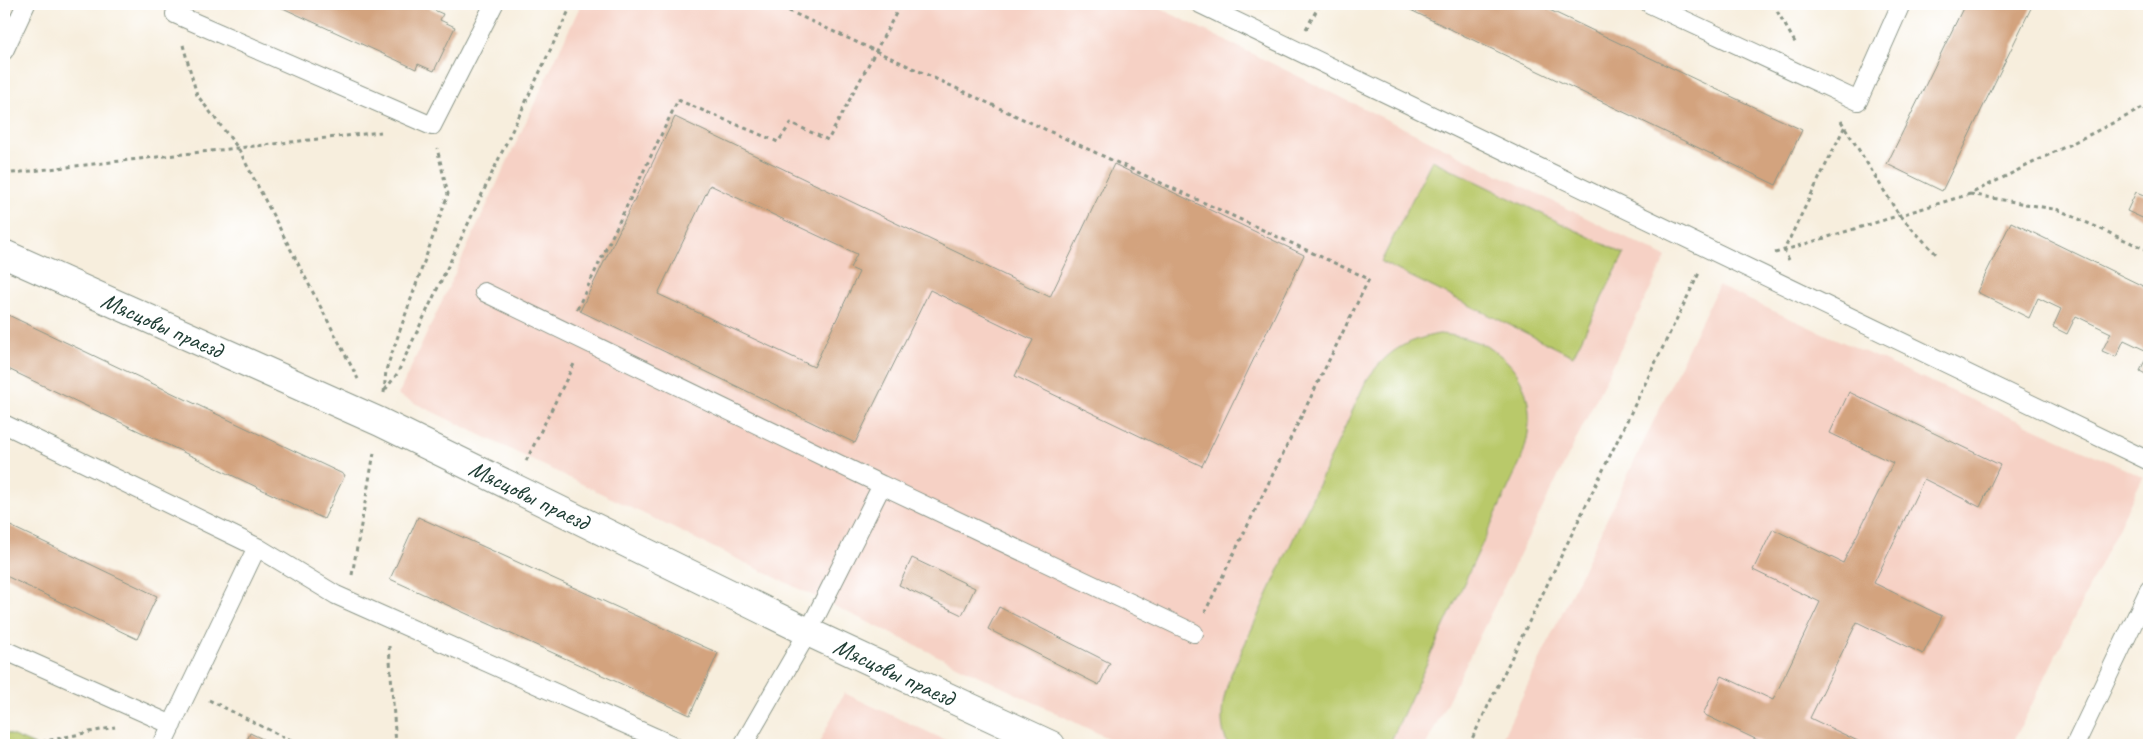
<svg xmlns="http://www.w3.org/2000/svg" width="2153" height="749" font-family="Caveat,sans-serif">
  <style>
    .built { fill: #f6d1c5 }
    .green { fill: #b9c96b; stroke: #6c8350 }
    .building { fill: #d3a37e; fill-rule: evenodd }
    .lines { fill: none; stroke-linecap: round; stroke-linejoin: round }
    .lane-casing { stroke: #8b9688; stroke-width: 20 }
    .street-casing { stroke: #8b9688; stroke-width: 30 }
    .path { stroke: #8b9688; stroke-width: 3; stroke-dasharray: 4 4; stroke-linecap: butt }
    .lane { stroke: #fff; stroke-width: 18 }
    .street { stroke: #fff; stroke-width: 28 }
    .labels { text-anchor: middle; stroke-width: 5; stroke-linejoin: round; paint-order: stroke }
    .street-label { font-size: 24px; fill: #1f3d34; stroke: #fff }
  </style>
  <rect width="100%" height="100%" fill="#fff"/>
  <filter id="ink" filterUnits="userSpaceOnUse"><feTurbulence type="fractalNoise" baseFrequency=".02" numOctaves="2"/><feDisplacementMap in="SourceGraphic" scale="10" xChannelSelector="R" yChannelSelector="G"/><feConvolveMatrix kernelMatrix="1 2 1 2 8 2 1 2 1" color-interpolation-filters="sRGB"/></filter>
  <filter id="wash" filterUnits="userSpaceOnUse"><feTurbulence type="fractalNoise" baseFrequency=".0096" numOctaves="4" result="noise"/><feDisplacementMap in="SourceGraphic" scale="20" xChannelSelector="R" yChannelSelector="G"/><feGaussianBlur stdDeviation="1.12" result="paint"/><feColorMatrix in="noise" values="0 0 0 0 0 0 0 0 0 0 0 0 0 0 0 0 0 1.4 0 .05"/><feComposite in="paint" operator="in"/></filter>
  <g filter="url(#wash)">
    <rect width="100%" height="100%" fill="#f7eedd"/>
    <!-- built -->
    <path class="built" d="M581,4H1151L1666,257L1426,745H1122L398,395Z
      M1718,286L2143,477L2012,745H1506L1500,743Z
      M844,693L956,745H818Z"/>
    <!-- green -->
    <path class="green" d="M1432,160L1624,254L1573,356L1381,262Z
      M1439,334C1512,339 1546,392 1521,460L1389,745H1228C1217,722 1223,697 1231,674L1366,381C1387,351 1404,341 1439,334Z
      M4,732L35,745H4Z"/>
    <g id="blocks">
      <!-- building -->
      <path class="building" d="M274,4H420L443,14L440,20L455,27L434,71L418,64L416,69Z
        M1398,4H1537L1802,130L1776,185Z
        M1965,4H2033L1942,191L1887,164Z
        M675,117L1050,297L1114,164L1304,255L1202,466L1015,376L1033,340L930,290L855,443L580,311ZM710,185L857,254L850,268L859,272L814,367L658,294Z
        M2136,192L2149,197V221L2127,211Z
        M2011,222L2149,289V376L2140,371L2149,352L2124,340L2116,357L2102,351L2111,333L2076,316L2067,334L2053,327L2061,309L2038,298L2029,318L1977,292Z
        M4,313L345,475L324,519L4,367Z
        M1849,392L2000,465L1980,507L1924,479L1874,583L1942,616L1923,654L1857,622L1810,718L1866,745H1768L1703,714L1722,676L1773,700L1820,602L1753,570L1773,529L1843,563L1893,463L1830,433Z
        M418,517L718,653L690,715L390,579Z
        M4,523L157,596L137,639L4,575Z
        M912,558L975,588L962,615L899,585Z
        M999,607L1110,663L1099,685L988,629Z
        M250,733L275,745H245Z"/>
    </g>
  </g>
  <g filter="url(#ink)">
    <use href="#blocks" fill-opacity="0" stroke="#8b9688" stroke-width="1"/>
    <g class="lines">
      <!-- lane casing -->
      <g class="lane-casing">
        <path id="lane" d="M1200,4L2149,461
          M1650,4L1858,101L1901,4
          M175,14L432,126L494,4
          M4,51L26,4
          M484,292L882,485
          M4,424L257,547L336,595L672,745
          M4,650L172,725
          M162,745L257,547
          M743,745L808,632L882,485L1194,633
          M2075,745L2149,590"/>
      </g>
      <!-- street casing -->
      <g class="street-casing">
        <path id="street" d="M4,254L380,422L808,632L1051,745"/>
      </g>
      <!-- path -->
      <path class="path" d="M774,4L1369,279L1205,612
        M1773,4L1796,44
        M1306,29L1320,4
        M183,45L197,95L238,148L358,379
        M1841,121L1899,215L1938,256
        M4,174L381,132
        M1970,194L2059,210L2149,251
        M1775,253L1970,194L2149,105
        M1789,260L1784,250L1845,126
        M577,309L678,100L778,142L791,123L828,140L901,4
        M385,390L397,374L572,4
        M384,393L386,370L448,194L437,148
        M526,461L574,364
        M352,575L374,453
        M389,646L396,745
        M209,700L299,745
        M26,745L115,727
        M1469,745L1700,271"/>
      <!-- lane -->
      <use href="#lane" class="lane"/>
      <!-- street -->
      <use href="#street" class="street"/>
    </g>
  </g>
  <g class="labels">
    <!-- street labels -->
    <g class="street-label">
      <text transform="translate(162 325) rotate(24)" y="8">Мясцовы праезд</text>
      <text transform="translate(529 495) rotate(26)" y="8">Мясцовы праезд</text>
      <text transform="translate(894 672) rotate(25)" y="8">Мясцовы праезд</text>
    </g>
  </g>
  <!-- margin -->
  <rect width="2153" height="749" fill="none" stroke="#fff" stroke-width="20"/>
</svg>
